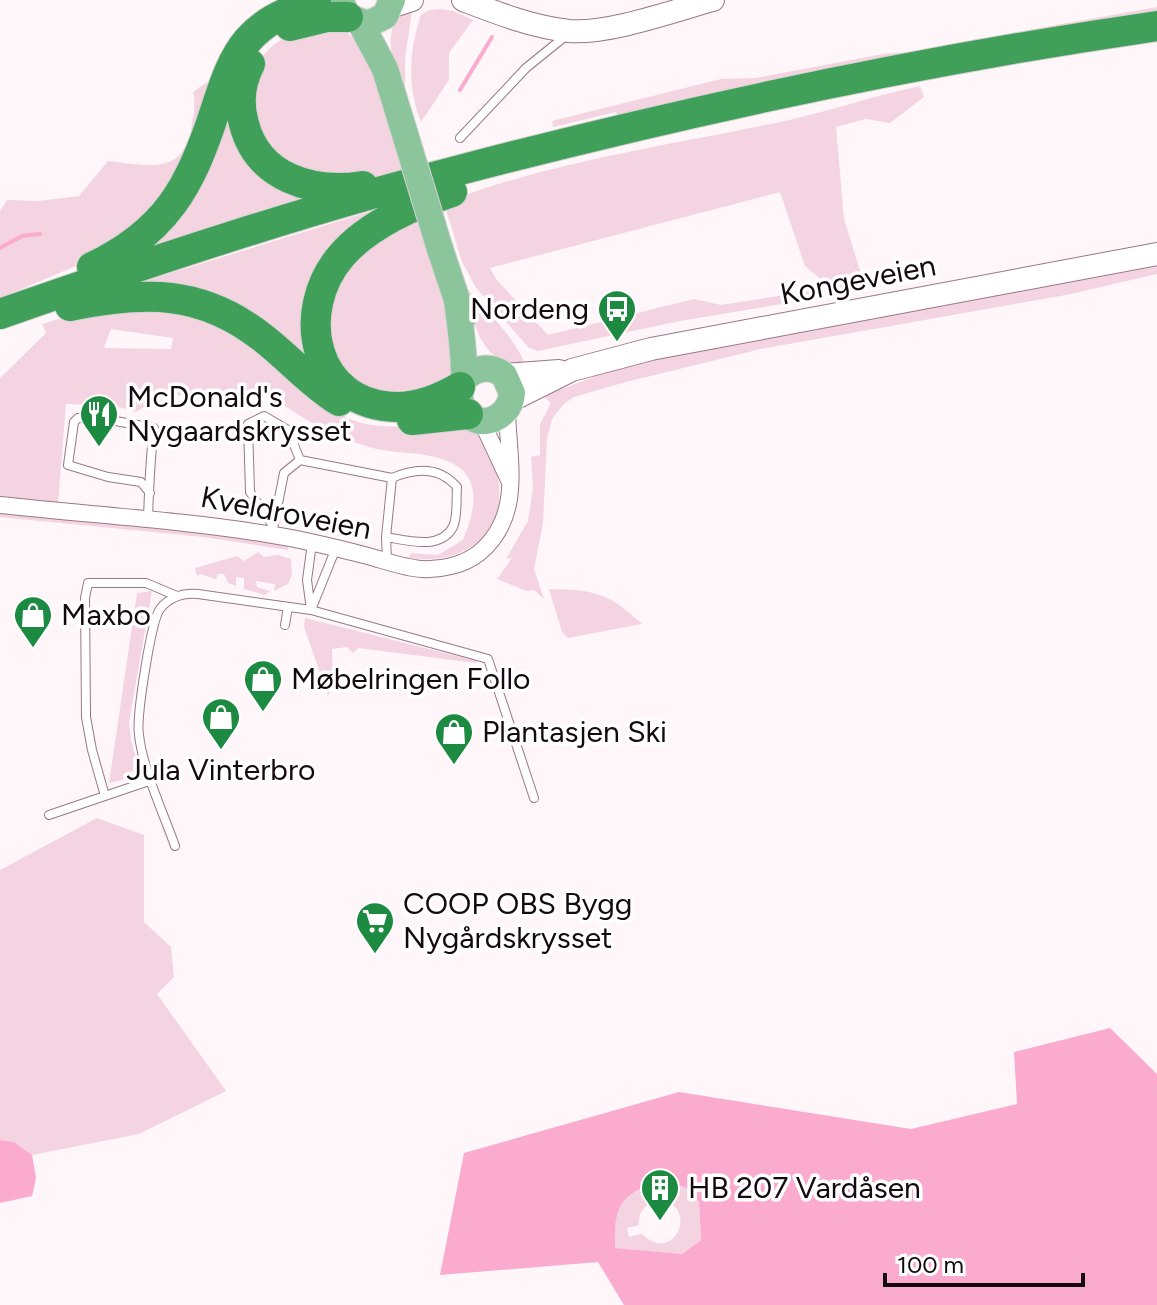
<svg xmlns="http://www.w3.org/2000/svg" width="1157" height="1305" font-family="Figtree,sans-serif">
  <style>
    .green { fill: #f5d4e1; fill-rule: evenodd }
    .forest { fill: #fbabce; fill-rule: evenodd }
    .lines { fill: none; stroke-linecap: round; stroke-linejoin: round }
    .stream { stroke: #fbabce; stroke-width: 4 }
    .lane-casing { stroke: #997886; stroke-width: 10 }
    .street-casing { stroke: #997886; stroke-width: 18 }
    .secondary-casing { stroke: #997886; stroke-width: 24 }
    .primary-casing { stroke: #d5d3d4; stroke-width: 28 }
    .highway-casing { stroke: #d5d3d4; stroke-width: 32 }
    .lane { stroke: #fff; stroke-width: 8 }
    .street { stroke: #fff; stroke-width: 16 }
    .secondary { stroke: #fff; stroke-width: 22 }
    .primary { stroke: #8cc59b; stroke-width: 26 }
    .highway { stroke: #409f59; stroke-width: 30 }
    .primary-bridge-casing { stroke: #d5d3d4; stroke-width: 28; stroke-linecap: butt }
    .primary-bridge { stroke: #8cc59b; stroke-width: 26 }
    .labels { text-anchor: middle; stroke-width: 7; stroke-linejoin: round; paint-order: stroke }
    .street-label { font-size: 30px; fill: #14090e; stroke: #fff }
    .poi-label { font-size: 30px; fill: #14090e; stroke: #fff; text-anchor: start }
  </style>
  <rect width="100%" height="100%" fill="#fef6f9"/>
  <!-- green -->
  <path class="green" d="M1157,7V11L1109,25L618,118L616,112L553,127L552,121L721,79L756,78L883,54L950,49L975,39L988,42L1028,30Z
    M439,9L453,11L473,20L449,53V80L421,122C407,87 409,51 421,15L429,10Z
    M405,11H412L405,59V96C396,69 378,31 405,11Z
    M339,26C378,53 394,125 406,169L372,179L313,180L266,152L248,81C274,31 289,35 339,26Z
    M207,82L211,102L177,184L102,255L0,298V211L7,200L38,201L79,196L108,161C148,165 185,177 192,124C194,113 196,103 193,92Z
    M920,86L924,97L890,123L866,119L836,127L844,219L864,283L836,292L805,266L780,192L490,268L496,279L548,335L694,299L721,305L809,291L818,298L680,321L538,351L529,348L476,288L462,262L444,203C554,160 674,145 789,120C833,110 876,95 920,86Z
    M226,91L237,138L339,194L127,256Z
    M414,198L352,237L313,358L289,354L132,285Z
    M419,210L456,342L454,368L447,382L431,392L366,395L323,346L332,280Z
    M1157,261V274L1066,295L761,349L626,382L574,397L564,404L552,419L547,439L543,523L534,569L544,599L534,590L527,591L497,579L512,558L506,559L528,521L533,487L531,457L540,455V424L551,403L545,398L548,394L594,377L597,370Z
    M465,287C486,310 514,336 526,366C480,364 474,325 465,287Z
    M151,303C171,309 210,315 227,324C236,329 243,337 251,343C279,366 325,411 358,422C389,433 458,418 477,434C487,442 494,458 497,471C510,532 467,566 409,558L411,553L438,555L463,540C476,509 484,472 442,459C419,451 392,454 369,447C323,433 299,416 261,389L249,390L239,395L237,390L159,397L136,412L116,406L66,404L58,503L0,496V378L46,333L42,324L91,309ZM111,329L173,338L171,349L104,348Z
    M0,511L226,535L288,545V550L203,537L0,517Z
    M258,552L264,557L278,555L291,559L292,575L288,584L274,591L275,584L256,581L257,587L270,591L265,595L244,589V578L236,577V586L228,583L224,574H218L216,579L200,574L197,576L195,568L237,556L244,561Z
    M549,589C596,590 608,593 642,624L568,638L562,632Z
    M152,591L129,722L131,740L138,765L126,779L109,783L137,593Z
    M305,618L477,661L476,663L358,648L353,653L347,647L332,649L333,685L328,696L304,627Z
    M97,818L144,835V922L171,947L174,977L157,994L226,1091L139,1134L32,1155L14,1142L0,1140V870Z
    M658,1183L685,1187L699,1202L701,1240L682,1254L614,1248C615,1209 617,1193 658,1183ZM657,1201C701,1201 676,1267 642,1234L629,1237L627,1228L639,1225C638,1212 645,1204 657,1201Z"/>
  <!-- forest -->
  <path class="forest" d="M1110,1028L1157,1074V1305H624L598,1262L440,1275L464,1153L679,1092L911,1129L1017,1104L1014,1052ZM658,1183L685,1187L699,1202L701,1240L682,1254L615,1248C614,1210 618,1193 658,1183Z
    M0,1140L14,1142L32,1155L36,1178L32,1196L0,1203Z"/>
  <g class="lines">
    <!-- stream -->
    <path class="stream" d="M460,90L492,37
      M0,248L22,236L40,234"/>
    <!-- lane casing -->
    <g class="lane-casing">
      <path id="lane" d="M460,138L526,68L568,34
        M148,519C149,488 150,459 154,428L99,418H78L74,422L68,465L108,477L141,482L150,493
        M273,526L250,492L248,424L264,416L288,430L300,460
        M272,534L284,473L300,460L392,478L386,537L387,561
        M386,537C406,540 440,551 453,527C458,516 456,499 457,487C439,466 415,468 392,478
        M312,543L307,580L311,610L336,548
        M285,625L288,607
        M105,796L92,750L86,717L85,598L88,583H146L177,596
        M49,815L152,780
        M175,846C163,812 143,770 139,735C136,718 151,621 160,609C170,596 183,593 198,594L311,610L488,659L534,798"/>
    </g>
    <!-- street casing -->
    <g class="street-casing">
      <path id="street" d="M481,420L509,480
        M0,505C91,515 183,520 273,535C305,540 337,548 368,556C386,561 404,568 422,569C441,570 464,565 479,553C524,516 508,460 507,410"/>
    </g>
    <!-- secondary casing -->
    <g class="secondary-casing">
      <path id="secondary" d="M463,0C497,13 532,27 569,31C610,34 673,11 713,0
        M390,7L412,0
        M504,375L559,371
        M512,400L572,370L651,349L1157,254"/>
    </g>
    <!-- primary casing -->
    <g class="primary-casing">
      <path id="primary" d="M340,0L348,17L368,24L385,16L392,0
        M361,24L385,69L401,121
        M440,249L457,300L465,315
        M457,300C460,324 464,349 464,374C464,384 457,392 461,404C472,433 510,422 512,393L504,375C490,365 476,367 464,379"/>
    </g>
    <!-- highway casing -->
    <g class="highway-casing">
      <path id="highway" d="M290,26L327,17H348
        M250,64C240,83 238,103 244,124C258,178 312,194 363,186
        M452,192C415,204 368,225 342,255C293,311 313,406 397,407C420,407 441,398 460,387
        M92,267C166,232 191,186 215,111C223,87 231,60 248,40C267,18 291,11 316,0
        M70,306C144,291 201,289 263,338C289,358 311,384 339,401
        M0,314C152,261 305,210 460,170C689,110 923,60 1157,26
        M412,420L468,414"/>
    </g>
    <!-- lane -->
    <use href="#lane" class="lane"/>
    <!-- street -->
    <use href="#street" class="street"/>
    <!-- secondary -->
    <use href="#secondary" class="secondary"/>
    <!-- primary -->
    <use href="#primary" class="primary"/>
    <!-- highway -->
    <use href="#highway" class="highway"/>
    <!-- primary-bridge casing -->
    <g class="primary-bridge-casing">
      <path id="primary-bridge" d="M401,121L440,249"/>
    </g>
    <!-- primary-bridge -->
    <use href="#primary-bridge" class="primary-bridge"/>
  </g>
  <!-- icons -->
  <defs>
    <g id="bus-pin" transform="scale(2)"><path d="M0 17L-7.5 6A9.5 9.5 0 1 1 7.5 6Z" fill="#1d8a42" stroke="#fff"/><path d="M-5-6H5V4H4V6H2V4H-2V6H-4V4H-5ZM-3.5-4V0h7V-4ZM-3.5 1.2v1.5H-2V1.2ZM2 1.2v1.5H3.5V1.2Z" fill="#fff"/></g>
    <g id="restaurant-pin" transform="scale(2)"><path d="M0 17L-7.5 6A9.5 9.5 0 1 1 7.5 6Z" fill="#1d8a42" stroke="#fff"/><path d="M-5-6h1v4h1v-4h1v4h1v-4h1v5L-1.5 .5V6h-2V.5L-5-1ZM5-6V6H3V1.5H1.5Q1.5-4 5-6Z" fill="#fff"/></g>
    <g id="shop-pin" transform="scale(2)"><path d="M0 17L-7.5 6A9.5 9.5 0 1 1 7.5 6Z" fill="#1d8a42" stroke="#fff"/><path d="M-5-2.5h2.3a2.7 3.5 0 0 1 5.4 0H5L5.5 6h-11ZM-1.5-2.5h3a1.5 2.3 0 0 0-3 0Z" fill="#fff"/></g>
    <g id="supermarket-pin" transform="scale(2)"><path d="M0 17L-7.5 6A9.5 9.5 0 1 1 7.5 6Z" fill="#1d8a42" stroke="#fff"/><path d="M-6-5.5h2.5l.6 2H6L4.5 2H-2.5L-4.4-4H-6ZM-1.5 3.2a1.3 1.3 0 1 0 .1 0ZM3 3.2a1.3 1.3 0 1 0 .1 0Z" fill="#fff"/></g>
    <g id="building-pin" transform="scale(2)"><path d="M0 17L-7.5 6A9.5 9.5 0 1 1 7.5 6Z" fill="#1d8a42" stroke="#fff"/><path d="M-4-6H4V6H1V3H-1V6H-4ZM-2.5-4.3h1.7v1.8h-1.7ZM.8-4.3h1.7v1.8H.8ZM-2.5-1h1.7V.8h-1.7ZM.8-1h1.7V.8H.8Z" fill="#fff"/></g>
  </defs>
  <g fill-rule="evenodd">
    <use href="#bus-pin" x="617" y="309"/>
    <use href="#restaurant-pin" x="99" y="414"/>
    <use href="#shop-pin" x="33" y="615"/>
    <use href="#shop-pin" x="263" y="679"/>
    <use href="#shop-pin" x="221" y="717"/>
    <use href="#shop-pin" x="454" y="732"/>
    <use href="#supermarket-pin" x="375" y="921"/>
    <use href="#building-pin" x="660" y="1188"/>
  </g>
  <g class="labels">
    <!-- street labels -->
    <g class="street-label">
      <text transform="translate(858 280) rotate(-11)" y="10">Kongeveien</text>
      <text transform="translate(286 513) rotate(11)" y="10">Kveldroveien</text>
    </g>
    <!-- poi labels -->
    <g class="poi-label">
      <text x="589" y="319" text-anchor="end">Nordeng</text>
      <text x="127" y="407">McDonald's<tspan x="127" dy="34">Nygaardskrysset</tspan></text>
      <text x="61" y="625">Maxbo</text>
      <text x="291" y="689">Møbelringen Follo</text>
      <text x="482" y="742">Plantasjen Ski</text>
      <text x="221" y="780" text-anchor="middle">Jula Vinterbro</text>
      <text x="403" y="914">COOP OBS Bygg<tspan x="403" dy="34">Nygårdskrysset</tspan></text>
      <text x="688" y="1198">HB 207 Vardåsen</text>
    </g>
  </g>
  <!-- scale -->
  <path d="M885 1273v12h198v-12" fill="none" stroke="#14090e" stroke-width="4"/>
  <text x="897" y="1273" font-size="24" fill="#14090e" stroke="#ffffff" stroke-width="6" paint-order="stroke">100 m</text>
</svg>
